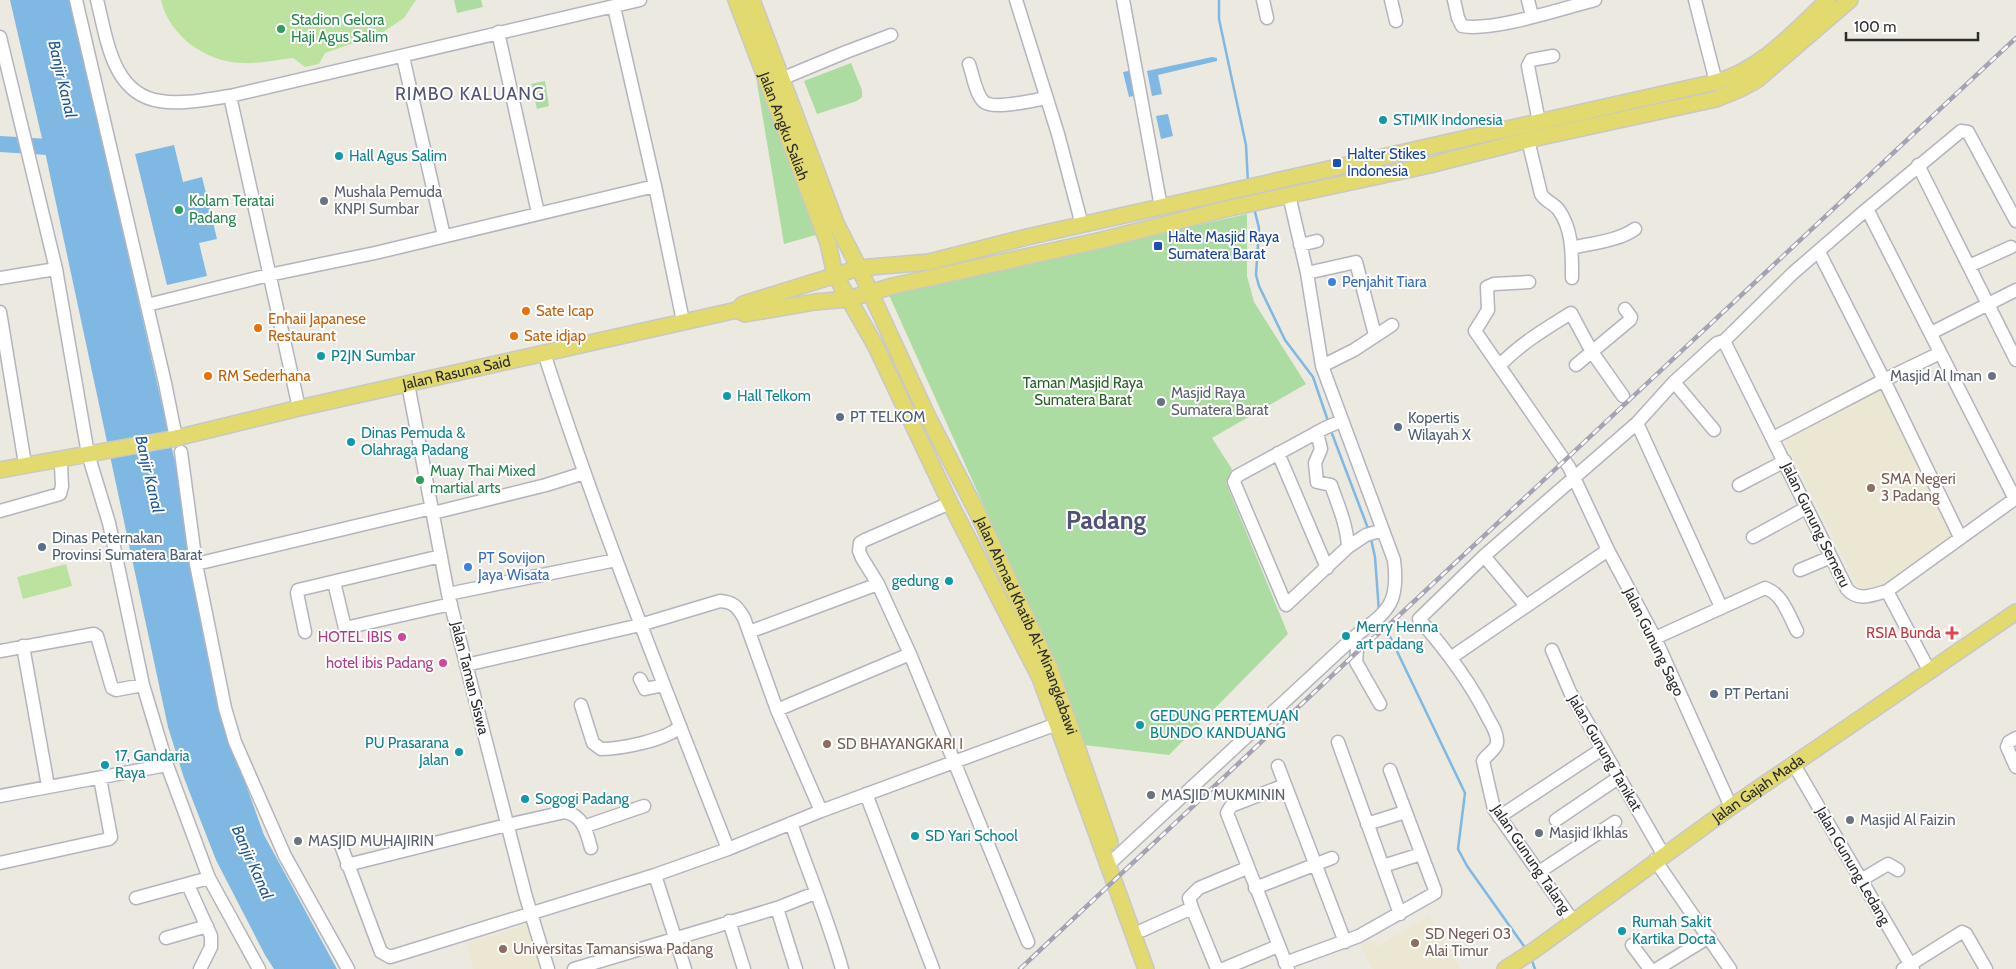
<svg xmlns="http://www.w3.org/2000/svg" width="2016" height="969" font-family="Cabin,sans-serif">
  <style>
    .education { fill: #ece7d2 }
    .green { fill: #addca3 }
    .pitch { fill: #bce2a0 }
    .water { fill: #7fb8e2 }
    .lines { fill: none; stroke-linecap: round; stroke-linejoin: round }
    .stream { stroke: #7fb8e2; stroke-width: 2.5 }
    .river { stroke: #7fb8e2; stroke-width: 16 }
    .minor-casing { stroke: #b4b4be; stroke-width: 15 }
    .major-casing { stroke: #c8c8c8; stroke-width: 18 }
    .minor { stroke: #fff; stroke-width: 12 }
    .major { stroke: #e2d96f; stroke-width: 15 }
    .rail-casing { stroke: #a4a3b4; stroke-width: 4.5 }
    .rail { stroke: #fff; stroke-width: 2.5; stroke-dasharray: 8; stroke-linecap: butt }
    .leisure-dot { fill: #2e9e5b; stroke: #fff; stroke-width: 2 }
    .culture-dot { fill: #0f9aa8; stroke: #fff; stroke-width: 2 }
    .transit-dot { fill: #1a4fb4; stroke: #fff; stroke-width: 2 }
    .worship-dot { fill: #6b7280; stroke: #fff; stroke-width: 2 }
    .shop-dot { fill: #3f7fe0; stroke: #fff; stroke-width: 2 }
    .food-dot { fill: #e8710a; stroke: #fff; stroke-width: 2 }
    .service-dot { fill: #5c6f8a; stroke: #fff; stroke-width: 2 }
    .education-dot { fill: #8d6e63; stroke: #fff; stroke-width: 2 }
    .health-dot { fill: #e0444e; stroke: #fff; stroke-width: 2 }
    .hotel-dot { fill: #d1479c; stroke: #fff; stroke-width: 2 }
    .labels { text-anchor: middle; stroke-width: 4; stroke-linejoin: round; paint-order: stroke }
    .leisure-label { font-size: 15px; fill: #27864d; stroke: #fff; text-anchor: start }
    .culture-label { font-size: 15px; fill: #0d838f; stroke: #fff; text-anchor: start }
    .street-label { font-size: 15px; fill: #2c2c2c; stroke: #fff }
    .transit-label { font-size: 15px; fill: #164399; stroke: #fff; text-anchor: start }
    .worship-label { font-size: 15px; fill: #5b616d; stroke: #fff; text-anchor: start }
    .shop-label { font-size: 15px; fill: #366cbe; stroke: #fff; text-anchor: start }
    .food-label { font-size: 15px; fill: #c56008; stroke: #fff; text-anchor: start }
    .park-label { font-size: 15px; fill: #266223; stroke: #fff }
    .service-label { font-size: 15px; fill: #4e5e75; stroke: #fff; text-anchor: start }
    .education-label { font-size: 15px; fill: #785e54; stroke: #fff; text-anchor: start }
    .health-label { font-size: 15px; fill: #be3a42; stroke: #fff; text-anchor: end }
    .hotel-label { font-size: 15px; fill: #b23c85; stroke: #fff; text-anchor: end }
    .water-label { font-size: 16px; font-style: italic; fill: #1d5690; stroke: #fff }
    .quarter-label { font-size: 18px; letter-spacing: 1px; fill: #515278; stroke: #fff }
    .town-label { font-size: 25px; font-weight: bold; fill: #515278; stroke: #fff }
  </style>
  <rect width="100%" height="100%" fill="#ece9e0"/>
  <!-- education -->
  <path class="education" d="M1884,386L1958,537L1882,584L1861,593L1784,440Z
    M1429,916L1461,969H1373L1360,946L1371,939L1377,947Z
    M527,925L530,926L544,969H473L466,943Z"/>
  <!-- green -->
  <path class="green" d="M454,0H481L483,7L457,13Z
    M753,59L819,234L784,244Z
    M851,63L862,90V97L857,101L817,114L804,81Z
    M545,81L549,106L537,109L531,84Z
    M1247,214V276L1254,302L1306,384L1212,438L1232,469L1226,483L1288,634L1169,755L1084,745L1058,671L889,295Z"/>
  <!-- pitch -->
  <path class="pitch" d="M161,0H416L404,18L380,34L325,53L319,64L305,67L293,58C276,60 258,64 242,63C206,62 169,36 161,0Z
    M66,564L72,586L23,599L17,577Z"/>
  <!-- water -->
  <path class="water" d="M10,0H70L177,471L203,635L225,727L264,835L337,969H274L265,955L216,860L184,778L168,727L44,147Z
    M1212,57L1217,58V61L1158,75L1162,94L1152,96L1147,71Z
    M1133,70L1138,95L1129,97L1123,72Z
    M1168,114L1173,136L1161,139L1156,116Z
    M174,145L183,182L202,177L217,239L199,243L207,276L167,285L135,154Z"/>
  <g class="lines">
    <!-- stream -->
    <path class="stream" d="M1219,0V19L1246,145L1248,183
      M1254,208L1259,228L1256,275L1259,286L1285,340L1313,377L1328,421
      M1331,431L1369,531
      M1371,539L1375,557L1379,612
      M1382,620L1465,793L1458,849L1467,866L1526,949
      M1531,958L1535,969"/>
    <!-- river -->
    <path class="river" d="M0,144L64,148"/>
    <!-- minor casing -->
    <g class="minor-casing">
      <path id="minor" d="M76,0L165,383L176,438
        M97,0C107,39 112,94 160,101C182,105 208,99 230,96L640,0
        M1016,0L1058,134L1082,225
        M1123,0L1161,207
        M1263,0L1267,18
        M1391,0L1396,21
        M1454,0L1458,18L1462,26C1492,32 1564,8 1595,0
        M1528,0L1532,16
        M1695,0L1716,82
        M614,7L655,186L683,321
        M498,32L538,213
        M0,37L56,269L88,454L109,523L143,685L167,765L209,878L259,969
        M403,57L444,236
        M969,64C973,75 975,92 983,101C992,111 1033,100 1047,98
        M781,79L846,52L891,35
        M230,96L299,408
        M1539,122L1528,66L1531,60L1553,56
        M1528,140L1541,194C1545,201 1553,203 1558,209C1573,229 1572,255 1572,278
        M1918,165L2016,360
        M1867,209L1961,131L1968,132L2016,221
        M1300,245L1317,241
        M1572,248C1592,243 1618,241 1635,229
        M1819,252L1884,380L1940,353
        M1969,266L2011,247
        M1307,273L1356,262L1375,335
        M0,278L56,269
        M1529,282L1494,284L1487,287L1488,310L1475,331L1569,467L1608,550L1655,638L1731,807
        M147,305L269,275L375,253L655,186
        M0,312L25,464
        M1931,333L2016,290
        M1724,341L1847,589C1858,602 1873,595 1887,591L1930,672
        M544,353C598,521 664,685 728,849
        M1576,365L1630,320L1631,317L1625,309
        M1322,366L1354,350L1392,325
        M1499,366C1520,344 1545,329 1571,313L1592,352L1623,396
        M1674,382L1714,430
        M408,384L448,594L526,897L548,969
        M1341,421L1325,428L1237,476L1234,482L1286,605L1348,547
        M1637,423L1721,607
        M1317,432L1321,449L1315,463L1317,482L1331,485C1338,505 1347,525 1348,547L1366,535L1383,530
        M1773,438L1884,380L1960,537
        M181,452L196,564L225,708L235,742L285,856L348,969
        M1278,453L1327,568
        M1739,485L1785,461
        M950,503L865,540L860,543L859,551L862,558L878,584L910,654L1028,942
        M0,511L60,494L62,486L61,465
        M433,513L546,485L584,473
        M1753,537L1806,508
        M1484,556L1526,606
        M196,564L432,508
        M1800,570L1831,557
        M334,582L345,628L451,604
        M1887,591L2016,498
        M448,594L616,560
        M305,632L297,593L298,590L441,556
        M749,632L878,584
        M1353,638L1357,649L1356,662L1380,704
        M1655,638L1765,588C1783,594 1789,616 1797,631
        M23,646L48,786
        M1552,650L1570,692L1663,854
        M0,651L94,634L97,636L112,688L116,690L143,685
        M1452,657L1608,550
        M466,665L640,625L720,601C733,602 737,606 744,618L777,710L821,811L1057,724
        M640,679L645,689L664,685
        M581,705L593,743L601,749C620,749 668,740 680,726
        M777,710L910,654
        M2016,738L2009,742L2007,747L2016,767
        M1338,742L1400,914
        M1793,763L1913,969
        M1278,766L1345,942
        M1285,785L1231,806L1227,813L1288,969
        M866,794L933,969
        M0,796L167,765
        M1499,817L1602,749
        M1556,820L1618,778
        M791,823C808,871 828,919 842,969
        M1367,824L1405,812
        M586,826L644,806
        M339,840L376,939L381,952L390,957L655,875L728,849L821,811
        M1655,860L1730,969
        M0,863L109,839L111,837L100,778
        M347,865L507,825L565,812C583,815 587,833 591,848
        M1108,865L1353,638C1386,612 1400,606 1394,560L1322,366L1307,273L1289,195
        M1383,866L1421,854
        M1539,872L1615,822
        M655,875L685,969
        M1861,880L1888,864L1898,870
        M188,885L211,936V947L200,969
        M1255,888L1332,858
        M136,898L209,878
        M777,908L796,969
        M1192,908L1217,969
        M729,921L744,969
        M1573,921L1494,809L1483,761C1486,755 1496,750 1497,743C1498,734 1492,725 1488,718C1470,681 1446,650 1419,619L1484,556L1637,423L1674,382L1717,343L1724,341L1793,273L1867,209L2015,499
        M1143,930L1192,908L1189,898L1199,888L1247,868
        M166,938L207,926
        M1632,945L1650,969
        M1285,963L1359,936L1435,893V890L1390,770
        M574,969L777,908L815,893
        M1223,969L1278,946
        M1657,969L1709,937
        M1903,969L1962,932L1966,934L1986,969"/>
    </g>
    <!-- major casing -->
    <g class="major-casing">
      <g id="major">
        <path id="s1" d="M736,0L828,243L835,275L875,345L950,503L1040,678L1146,969"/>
        <path id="s2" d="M752,0L836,223L859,268L929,419L978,514L1050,669L1110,842"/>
        <path d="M737,310L745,314L815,302L848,299L893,286L1102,240L1230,208L1430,165L1532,139L1716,99L1738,90L1757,80L1850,0"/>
        <path d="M737,310L743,304L859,268L929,262L1027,237L1716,82C1762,69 1794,32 1828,0"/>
        <path id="s3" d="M176,438L299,408L737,310"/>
        <path d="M0,470L177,438"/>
        <path id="s4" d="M1505,969L1533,951L1731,807L2016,612"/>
      </g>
    </g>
    <!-- minor -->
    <use href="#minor" class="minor"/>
    <!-- major -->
    <use href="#major" class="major"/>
    <!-- rail casing -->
    <g class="rail-casing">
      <path id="rail" d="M1020,969L1357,652L1392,622L2016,38"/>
    </g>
    <!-- rail -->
    <use href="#rail" class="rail"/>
  </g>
  <!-- markers -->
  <g class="leisure-dot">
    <circle cx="281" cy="29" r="5"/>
    <circle cx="179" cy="210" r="5"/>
    <circle cx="420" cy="480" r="5"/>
  </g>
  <g class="culture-dot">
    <circle cx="1383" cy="120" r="5"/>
    <circle cx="339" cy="156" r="5"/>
    <circle cx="321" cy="356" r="5"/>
    <circle cx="727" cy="396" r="5"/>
    <circle cx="351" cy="442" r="5"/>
    <circle cx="949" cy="581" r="5"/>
    <circle cx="1346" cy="636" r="5"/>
    <circle cx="1140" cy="725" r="5"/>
    <circle cx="459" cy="752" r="5"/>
    <circle cx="105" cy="765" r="5"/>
    <circle cx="525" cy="799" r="5"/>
    <circle cx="915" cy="836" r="5"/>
    <circle cx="1622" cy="931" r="5"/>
  </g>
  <g class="transit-dot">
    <rect x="1332" y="158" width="10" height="10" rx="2.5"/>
    <rect x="1153" y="241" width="10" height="10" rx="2.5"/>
  </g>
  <g class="worship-dot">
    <circle cx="324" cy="201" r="5"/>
    <circle cx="1992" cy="376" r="5"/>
    <circle cx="1161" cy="402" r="5"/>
    <circle cx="1151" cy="795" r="5"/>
    <circle cx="1850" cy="820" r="5"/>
    <circle cx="1539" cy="833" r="5"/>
    <circle cx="298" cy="841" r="5"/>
  </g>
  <g class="shop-dot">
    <circle cx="1332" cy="282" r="5"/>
    <circle cx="468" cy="567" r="5"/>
  </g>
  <g class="food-dot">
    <circle cx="526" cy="311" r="5"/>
    <circle cx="258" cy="328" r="5"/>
    <circle cx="514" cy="336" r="5"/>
    <circle cx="208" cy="376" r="5"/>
  </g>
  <g class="service-dot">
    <circle cx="840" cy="417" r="5"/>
    <circle cx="1398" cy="427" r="5"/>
    <circle cx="42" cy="547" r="5"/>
    <circle cx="1714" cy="694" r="5"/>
  </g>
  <g class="education-dot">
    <circle cx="1871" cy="488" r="5"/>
    <circle cx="827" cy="744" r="5"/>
    <circle cx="1415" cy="943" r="5"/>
    <circle cx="503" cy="949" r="5"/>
  </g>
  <path class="health-dot" d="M1949.5 625.5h5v5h5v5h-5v5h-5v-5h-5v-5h5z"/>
  <g class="hotel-dot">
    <circle cx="402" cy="637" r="5"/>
    <circle cx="443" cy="663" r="5"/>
  </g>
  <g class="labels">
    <!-- leisure labels -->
    <g class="leisure-label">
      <text x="291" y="25">Stadion Gelora<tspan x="291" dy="17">Haji Agus Salim</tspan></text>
      <text x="189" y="206">Kolam Teratai<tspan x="189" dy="17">Padang</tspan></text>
      <text x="430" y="476">Muay Thai Mixed<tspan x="430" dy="17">martial arts</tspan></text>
    </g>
    <!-- culture labels -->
    <g class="culture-label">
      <text x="1393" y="125">STIMIK Indonesia</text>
      <text x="349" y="161">Hall Agus Salim</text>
      <text x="331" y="361">P2JN Sumbar</text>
      <text x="737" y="401">Hall Telkom</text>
      <text x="361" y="438">Dinas Pemuda &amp;<tspan x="361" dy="17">Olahraga Padang</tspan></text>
      <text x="939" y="586" text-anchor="end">gedung</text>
      <text x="1356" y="632">Merry Henna<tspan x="1356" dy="17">art padang</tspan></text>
      <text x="1150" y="721">GEDUNG PERTEMUAN<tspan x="1150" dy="17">BUNDO KANDUANG</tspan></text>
      <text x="449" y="748" text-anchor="end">PU Prasarana<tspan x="449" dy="17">Jalan</tspan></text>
      <text x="115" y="761">17, Gandaria<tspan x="115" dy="17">Raya</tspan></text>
      <text x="535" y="804">Sogogi Padang</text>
      <text x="925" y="841">SD Yari School</text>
      <text x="1632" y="927">Rumah Sakit<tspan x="1632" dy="17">Kartika Docta</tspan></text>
    </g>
    <!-- street labels -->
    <g class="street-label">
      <text dy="5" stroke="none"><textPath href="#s1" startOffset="135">Jalan Angku Saliah</textPath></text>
      <text dy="5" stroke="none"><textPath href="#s3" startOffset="288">Jalan Rasuna Said</textPath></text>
      <text transform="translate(1816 525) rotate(64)" y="5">Jalan Gunung Semeru</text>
      <text dy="5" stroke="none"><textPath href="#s2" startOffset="684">Jalan Ahmad Khatib Al-Minangkabawi</textPath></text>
      <text transform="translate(1654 642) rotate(64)" y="5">Jalan Gunung Sago</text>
      <text transform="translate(470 678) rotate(76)" y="5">Jalan Taman Siswa</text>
      <text transform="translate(1605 753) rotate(60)" y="5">Jalan Gunung Tanikat</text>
      <text dy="5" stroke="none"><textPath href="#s4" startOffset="311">Jalan Gajah Mada</textPath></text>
      <text transform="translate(1531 859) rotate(56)" y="5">Jalan Gunung Talang</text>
      <text transform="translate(1853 866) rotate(60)" y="5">Jalan Gunung Ledang</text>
    </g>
    <!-- transit labels -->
    <g class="transit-label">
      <text x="1347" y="159">Halter Stikes<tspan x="1347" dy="17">Indonesia</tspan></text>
      <text x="1168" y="242">Halte Masjid Raya<tspan x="1168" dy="17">Sumatera Barat</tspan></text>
    </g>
    <!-- worship labels -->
    <g class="worship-label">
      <text x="334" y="197">Mushala Pemuda<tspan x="334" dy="17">KNPI Sumbar</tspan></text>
      <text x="1982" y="381" text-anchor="end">Masjid Al Iman</text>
      <text x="1171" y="398">Masjid Raya<tspan x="1171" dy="17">Sumatera Barat</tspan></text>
      <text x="1161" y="800">MASJID MUKMININ</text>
      <text x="1860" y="825">Masjid Al Faizin</text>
      <text x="1549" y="838">Masjid Ikhlas</text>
      <text x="308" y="846">MASJID MUHAJIRIN</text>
    </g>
    <!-- shop labels -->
    <g class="shop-label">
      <text x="1342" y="287">Penjahit Tiara</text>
      <text x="478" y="563">PT Sovijon<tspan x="478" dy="17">Jaya Wisata</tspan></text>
    </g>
    <!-- food labels -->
    <g class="food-label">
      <text x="536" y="316">Sate Icap</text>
      <text x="268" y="324">Enhaii Japanese<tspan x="268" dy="17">Restaurant</tspan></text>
      <text x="524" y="341">Sate idjap</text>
      <text x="218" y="381">RM Sederhana</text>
    </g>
    <!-- park labels -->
    <g class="park-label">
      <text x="1083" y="388">Taman Masjid Raya<tspan x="1083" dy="17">Sumatera Barat</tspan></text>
    </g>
    <!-- service labels -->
    <g class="service-label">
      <text x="850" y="422">PT TELKOM</text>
      <text x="1408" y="423">Kopertis<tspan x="1408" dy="17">Wilayah X</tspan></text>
      <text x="52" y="543">Dinas Peternakan<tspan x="52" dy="17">Provinsi Sumatera Barat</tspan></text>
      <text x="1724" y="699">PT Pertani</text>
    </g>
    <!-- education labels -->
    <g class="education-label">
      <text x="1881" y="484">SMA Negeri<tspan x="1881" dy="17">3 Padang</tspan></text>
      <text x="837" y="749">SD BHAYANGKARI I</text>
      <text x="1425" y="939">SD Negeri 03<tspan x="1425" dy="17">Alai Timur</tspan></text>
      <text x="513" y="954">Universitas Tamansiswa Padang</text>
    </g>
    <!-- health labels -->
    <g class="health-label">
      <text x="1941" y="638">RSIA Bunda</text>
    </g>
    <!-- hotel labels -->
    <g class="hotel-label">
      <text x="392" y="642">HOTEL IBIS</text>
      <text x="433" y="668">hotel ibis Padang</text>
    </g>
    <!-- water labels -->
    <g class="water-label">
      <text transform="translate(63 79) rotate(77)" y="6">Banjir Kanal</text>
      <text transform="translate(150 474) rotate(77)" y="6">Banjir Kanal</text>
      <text transform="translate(253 862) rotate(66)" y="6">Banjir Kanal</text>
    </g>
    <!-- quarter labels -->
    <g class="quarter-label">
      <text x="470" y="100">RIMBO KALUANG</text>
    </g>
    <!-- town labels -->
    <g class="town-label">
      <text x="1106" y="529">Padang</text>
    </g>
  </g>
  <!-- scale -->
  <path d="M1846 32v8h132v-8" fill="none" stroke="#2c2c2c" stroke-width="2.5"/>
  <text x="1854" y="32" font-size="15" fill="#2c2c2c" stroke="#ffffff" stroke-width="4" paint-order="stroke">100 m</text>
</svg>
